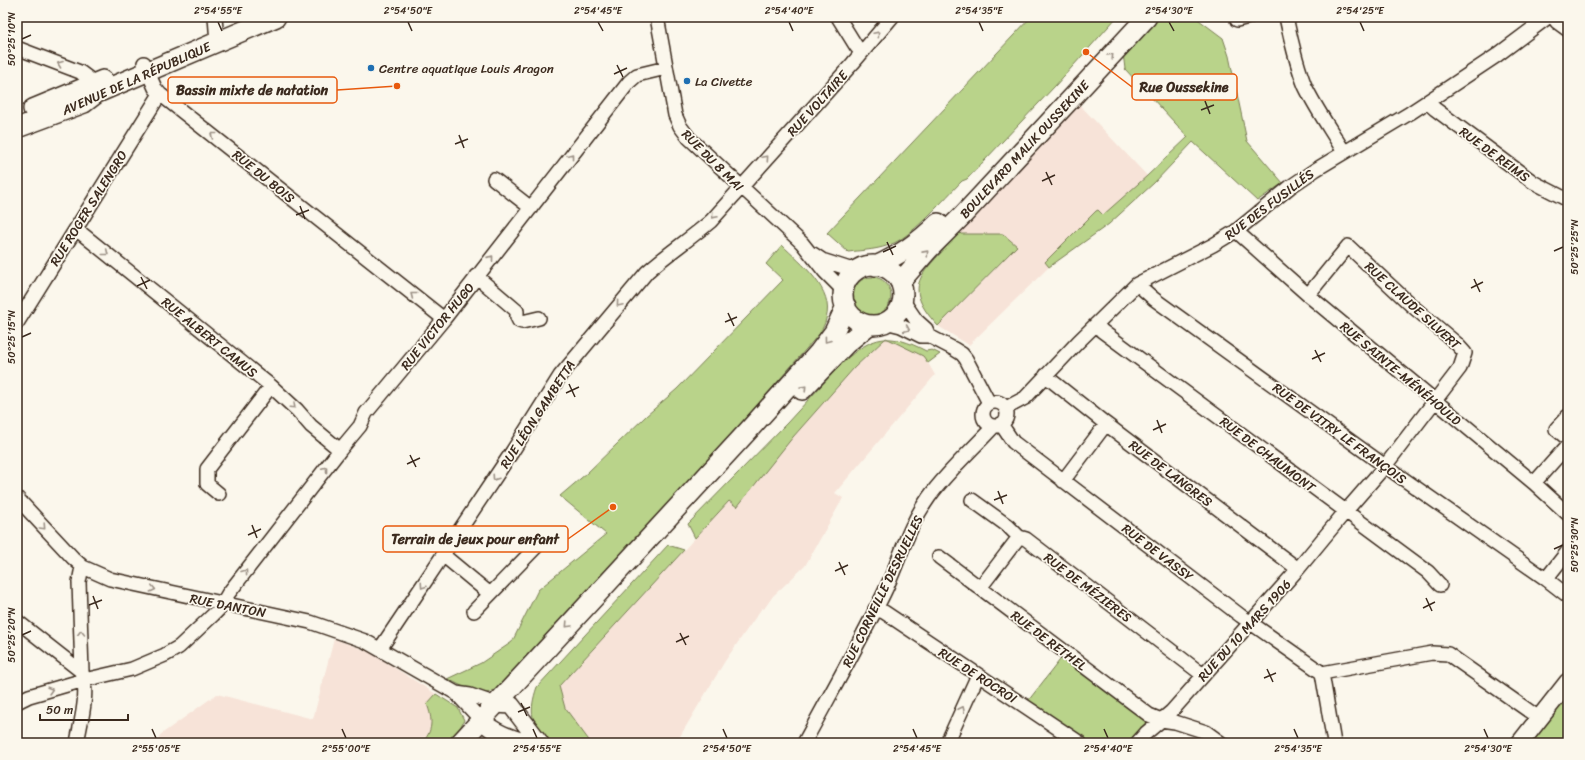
<svg xmlns="http://www.w3.org/2000/svg" width="1585" height="760" font-family="Sriracha,sans-serif">
  <style>
    .built { fill: #f7e3d8 }
    .green { fill: #b9d38a; stroke: #7a7e54 }
    .lines { fill: none; stroke-linecap: round; stroke-linejoin: round }
    .minor-casing { stroke: #3b2a1e; stroke-width: 16 }
    .tertiary-casing { stroke: #3b2a1e; stroke-width: 20 }
    .secondary-casing { stroke: #3b2a1e; stroke-width: 22 }
    .minor { stroke: #fbf7ec; stroke-width: 13 }
    .tertiary { stroke: #fbf7ec; stroke-width: 17 }
    .secondary { stroke: #fbf7ec; stroke-width: 19 }
    .oneway { stroke: #9b9085 }
    .ticks { fill: none; stroke: #3b2a1e; stroke-width: 1.5 }
    .poi-dot { fill: #1f6fb2; stroke: #fbf7ec; stroke-width: 1.5 }
    .labels { text-anchor: middle; stroke-width: 3.5; stroke-linejoin: round; paint-order: stroke }
    .poi-label { font-size: 13px; fill: #3b2a1e; stroke: #fbf7ec; text-anchor: start }
    .street-label { font-size: 13px; fill: #3b2a1e; stroke: #fbf7ec }
    .leader { fill: none; stroke: #e8590c; stroke-width: 1.5 }
    .callout-dot { fill: #e8590c; stroke: #fbf7ec; stroke-width: 1.5 }
    .callout { fill: #fbf7ec; stroke: #e8590c; stroke-width: 1.5 }
    .callout-label { font-size: 14px; text-anchor: middle; font-weight: bold; fill: #3b2a1e }
    .neatline { fill: none; stroke: #3b2a1e; stroke-width: 1.5 }
    .ticks-label { font-size: 10px; text-anchor: middle; fill: #3b2a1e }
  </style>
  <rect width="100%" height="100%" fill="#fbf7ec"/>
  <filter id="ink" filterUnits="userSpaceOnUse"><feTurbulence type="fractalNoise" baseFrequency=".025" numOctaves="2"/><feDisplacementMap in="SourceGraphic" scale="8" xChannelSelector="R" yChannelSelector="G"/><feConvolveMatrix kernelMatrix="1 2 1 2 8 2 1 2 1" color-interpolation-filters="sRGB"/></filter>
  <g filter="url(#ink)">
    <!-- built -->
    <path class="built" d="M1079,104L1154,183L1109,224L1049,267L969,345L938,326L1017,246L1003,234H961L958,231Z
      M886,338L924,356L935,375L835,493L843,498L805,566L773,596L764,609L762,608L725,661L676,743H591L565,708L559,686L729,501L737,507L793,437L854,368Z
      M334,639L368,651L458,708L464,720L449,743H157L160,735L217,694L313,719Z"/>
    <!-- green -->
    <path class="green" d="M1031,17H1117L1055,86L967,179L962,181C945,198 914,234 894,243C879,250 864,250 848,252L827,233Z
      M1157,17H1195L1223,38L1229,56L1247,141L1283,183L1257,201L1193,142L1154,183L1109,224L1049,267L1045,262L1096,211L1098,210L1103,215L1147,176L1188,137L1125,69L1123,53Z
      M958,231L961,234H1003L1017,246L938,326C894,279 933,270 958,231Z
      M782,245C801,264 835,289 826,319C825,324 822,329 820,333L753,410L531,653C520,665 498,698 478,693C468,690 457,683 447,679L481,663L512,642L538,590L606,534L560,496L587,473L646,416L677,389L783,280L766,264Z
      M853 296a19 19 0 1 1 38 0a19 19 0 1 1-38 0Z
      M886,338L854,368L793,437L737,507L729,501L695,538L688,524L787,423L843,362C873,335 890,332 926,351L932,350L940,354L928,363L923,356Z
      M668,545L684,550L559,686L565,708L591,743L549,742C530,725 529,710 537,687Z
      M1063,656L1146,719L1145,724L1128,743H1088L1028,701Z
      M436,694L458,708L464,720L458,732L449,743H422C433,731 433,720 427,704Z
      M1568,696V743H1530Z"/>
    <g class="lines">
      <!-- minor casing -->
      <g class="minor-casing">
        <path id="minor" d="M215,17L217,42
          M657,17L675,115L680,126L689,138L802,243L825,272L844,291
          M838,17L856,46L861,52
          M1286,17C1291,40 1296,64 1305,86C1316,109 1331,130 1344,152
          M1553,17L1557,22L1568,30
          M1237,20L1249,17
          M17,48L80,72L88,78L96,92
          M144,63L155,88L160,94L444,319
          M1427,102L1435,109L1533,182L1568,200
          M494,179L531,208
          M76,229L271,386L297,410L311,426L340,450
          M1236,231L1308,295L1534,483L1568,514
          M813,254L822,260L856,271
          M476,276L517,311V317L519,321L522,322L539,318
          M1137,284L1154,299L1385,466L1546,579
          M903,301L916,320L926,329L929,336
          M885,322L901,326L921,336H929L954,349L962,354L966,359L989,403
          M17,323L160,94
          M1096,324L1102,331L1428,572L1440,585
          M1046,375L1052,381L1106,424L1298,569
          M983 414a12 12 0 1 1 24 0a12 12 0 1 1-24 0Z
          M1006,408L1025,398L1078,342L1137,284L1213,245L1236,231L1290,187L1315,170L1410,113L1448,88L1496,56L1548,17
          M1568,416L1556,429L1568,439
          M1001,424L1013,442L1241,616L1322,673
          M1063,481L1106,424
          M1534,483L1568,445
          M219,494L207,484V469L271,386
          M17,498L73,558L83,567L110,579L310,622L365,641L456,693L470,695L496,704
          M972,500L1008,526L1019,537L1026,539L1203,675
          M1568,551L1546,579L1568,596
          M443,555L490,594
          M939,557L1149,715L1161,720L1175,722L1206,732L1221,743
          M980,588L1019,537
          M875,609L884,612L1080,743
          M474,611L536,547
          M17,621L82,672
          M380,649L512,452L560,376L647,272C667,254 690,239 711,221L853,63L892,17
          M1322,673L1432,653L1448,654L1539,718
          M1322,673L1334,743
          M456,693L481,720
          M17,702L29,696L84,680L132,669L165,655L179,647L213,615L220,608L228,594L340,450L360,426L366,413L444,319L629,82L637,75L666,68
          M77,743C81,720 89,694 82,672L79,582L81,572L83,567
          M804,743C831,693 859,644 884,593C900,560 907,528 929,497C948,471 973,449 994,426
          M947,743L978,675
          M1137,743L1146,733L1171,712L1298,569L1345,512L1385,466L1460,368L1465,353L1456,343L1411,305L1348,246L1308,295"/>
      </g>
      <!-- tertiary casing -->
      <g class="tertiary-casing">
        <path id="tertiary" d="M496,704L511,705L540,743
          M481,720C494,733 510,738 527,743
          M1520,743L1568,682"/>
      </g>
      <!-- secondary casing -->
      <g class="secondary-casing">
        <path id="secondary" d="M33,109L103,80
          M17,128L84,103L97,93L276,17
          M843 295a30 30 0 1 1 60 0a30 30 0 1 1-60 0Z
          M876,266C901,254 918,243 938,223
          M900,282L929,249L963,215L1147,17
          M802,390L846,344L869,325
          M460,743L747,432L819,352L834,332L846,306"/>
      </g>
      <!-- minor -->
      <use href="#minor" class="minor"/>
      <!-- tertiary -->
      <use href="#tertiary" class="tertiary"/>
      <!-- secondary -->
      <use href="#secondary" class="secondary"/>
    </g>
    <!-- one-way arrows -->
    <defs><path id="oneway-chevron" d="M-2-3.5L2.5 0L-2 3.5" fill="none" stroke-width="1.6" stroke-linecap="round" stroke-linejoin="round"/></defs>
    <g class="oneway">
      <use href="#oneway-chevron" transform="translate(877 34) rotate(-49)"/>
      <use href="#oneway-chevron" transform="translate(1111 56) rotate(-47)"/>
      <use href="#oneway-chevron" transform="translate(60 64) rotate(-159)"/>
      <use href="#oneway-chevron" transform="translate(213 135) rotate(-142)"/>
      <use href="#oneway-chevron" transform="translate(571 156) rotate(-52)"/>
      <use href="#oneway-chevron" transform="translate(766 158) rotate(-48)"/>
      <use href="#oneway-chevron" transform="translate(714 216) rotate(131)"/>
      <use href="#oneway-chevron" transform="translate(106 253) rotate(39)"/>
      <use href="#oneway-chevron" transform="translate(926 253) rotate(-48)"/>
      <use href="#oneway-chevron" transform="translate(491 258) rotate(-51)"/>
      <use href="#oneway-chevron" transform="translate(413 295) rotate(-142)"/>
      <use href="#oneway-chevron" transform="translate(619 304) rotate(130)"/>
      <use href="#oneway-chevron" transform="translate(907 329) rotate(23)"/>
      <use href="#oneway-chevron" transform="translate(827 340) rotate(127)"/>
      <use href="#oneway-chevron" transform="translate(804 388) rotate(-47)"/>
      <use href="#oneway-chevron" transform="translate(293 406) rotate(43)"/>
      <use href="#oneway-chevron" transform="translate(325 469) rotate(-52)"/>
      <use href="#oneway-chevron" transform="translate(495 478) rotate(124)"/>
      <use href="#oneway-chevron" transform="translate(43 527) rotate(47)"/>
      <use href="#oneway-chevron" transform="translate(245 572) rotate(-53)"/>
      <use href="#oneway-chevron" transform="translate(423 586) rotate(124)"/>
      <use href="#oneway-chevron" transform="translate(153 589) rotate(13)"/>
      <use href="#oneway-chevron" transform="translate(568 625) rotate(133)"/>
      <use href="#oneway-chevron" transform="translate(81 633) rotate(-91)"/>
      <use href="#oneway-chevron" transform="translate(50 690) rotate(-16)"/>
      <use href="#oneway-chevron" transform="translate(962 709) rotate(-65)"/>
    </g>
  </g>
  <!-- ticks -->
  <path class="ticks" d="M218,22L222,31M408,22L412,31M598,22L603,31M789,22L793,31M979,22L983,31M1169,22L1174,31M1360,22L1364,31M22,39L31,35M617,65L623,77M614,74L627,68M1205,101L1210,114M1201,110L1214,105M459,135L464,148M455,144L468,139M1046,172L1052,185M1042,181L1055,175M300,206L305,219M296,215L309,210M887,242L893,255M1554,251L1563,247M883,252L896,246M141,277L147,289M1474,279L1480,292M137,286L150,280M1471,288L1483,282M728,313L734,326M725,322L737,317M22,337L31,333M1315,350L1321,362M1312,359L1325,353M569,384L575,397M566,393L579,387M1157,420L1162,433M1153,430L1166,424M410,455L416,467M407,464L420,458M998,491L1003,504M994,500L1007,495M252,525L257,538M248,535L261,529M1554,549L1563,545M839,562L845,575M835,571L848,565M93,596L98,609M1426,598L1432,611M89,605L102,600M1423,608L1435,602M680,633L686,645M22,635L31,631M676,642L689,636M1267,669L1273,682M1264,678L1276,673M521,703L527,716M518,712L530,707M152,729L156,738M342,729L346,738M533,729L537,738M723,729L727,738M913,729L917,738M1104,729L1108,738M1294,729L1298,738M1484,729L1488,738"/>
  <!-- markers -->
  <g class="poi-dot">
    <circle cx="371" cy="68" r="4"/>
    <circle cx="687" cy="81" r="4"/>
  </g>
  <g class="labels">
    <!-- poi labels -->
    <g class="poi-label">
      <text x="379" y="73">Centre aquatique Louis Aragon</text>
      <text x="695" y="86">La Civette</text>
    </g>
    <!-- street labels -->
    <g class="street-label">
      <text transform="translate(136 78) rotate(-24)" y="5">AVENUE DE LA RÉPUBLIQUE</text>
      <text transform="translate(817 103) rotate(-48)" y="5">RUE VOLTAIRE</text>
      <text transform="translate(1024 149) rotate(-47)" y="5">BOULEVARD MALIK OUSSEKINE</text>
      <text transform="translate(1495 154) rotate(36)" y="5">RUE DE REIMS</text>
      <text transform="translate(713 160) rotate(45)" y="5">RUE DU 8 MAI</text>
      <text transform="translate(264 176) rotate(39)" y="5">RUE DU BOIS</text>
      <text transform="translate(1269 204) rotate(-37)" y="5">RUE DES FUSILLÉS</text>
      <text transform="translate(88 208) rotate(-58)" y="5">RUE ROGER SALENGRO</text>
      <text transform="translate(1413 305) rotate(42)" y="5">RUE CLAUDE SILVERT</text>
      <text transform="translate(437 326) rotate(-51)" y="5">RUE VICTOR HUGO</text>
      <text transform="translate(210 337) rotate(39)" y="5">RUE ALBERT CAMUS</text>
      <text transform="translate(1401 373) rotate(40)" y="5">RUE SAINTE-MÉNÉHOULD</text>
      <text transform="translate(537 414) rotate(-57)" y="5">RUE LÉON GAMBETTA</text>
      <text transform="translate(1340 433) rotate(36)" y="5">RUE DE VITRY LE FRANÇOIS</text>
      <text transform="translate(1268 454) rotate(37)" y="5">RUE DE CHAUMONT</text>
      <text transform="translate(1171 473) rotate(37)" y="5">RUE DE LANGRES</text>
      <text transform="translate(1158 552) rotate(37)" y="5">RUE DE VASSY</text>
      <text transform="translate(1088 587) rotate(37)" y="5">RUE DE MÉZIERES</text>
      <text transform="translate(882 591) rotate(-64)" y="5">RUE CORNEILLE DESRUELLES</text>
      <text transform="translate(228 605) rotate(11)" y="5">RUE DANTON</text>
      <text transform="translate(1244 630) rotate(-48)" y="5">RUE DU 10 MARS 1906</text>
      <text transform="translate(1049 640) rotate(37)" y="5">RUE DE RETHEL</text>
      <text transform="translate(978 675) rotate(33)" y="5">RUE DE ROCROI</text>
    </g>
  </g>
  <!-- callouts -->
  <path class="leader" d="M1086 52L1132 87M397 86L337 90M613 507L568 539"/>
  <g class="callout-dot">
    <circle cx="1086" cy="52" r="4"/>
    <circle cx="397" cy="86" r="4"/>
    <circle cx="613" cy="507" r="4"/>
  </g>
  <g class="callout">
    <rect x="1132" y="74" width="105" height="26" rx="4"/>
    <rect x="168" y="77" width="169" height="26" rx="4"/>
    <rect x="383" y="526" width="185" height="26" rx="4"/>
  </g>
  <g class="callout-label">
    <text x="1184" y="92">Rue Oussekine</text>
    <text x="252" y="95">Bassin mixte de natation</text>
    <text x="475" y="544">Terrain de jeux pour enfant</text>
  </g>
  <!-- margin -->
  <rect width="1585" height="760" fill="none" stroke="#fbf7ec" stroke-width="44"/>
  <!-- scale -->
  <path d="M40 714v6h88v-6" fill="none" stroke="#3b2a1e" stroke-width="2"/>
  <text x="46" y="714" font-size="12" fill="#3b2a1e" stroke="#fbf7ec" stroke-width="3" paint-order="stroke">50 m</text>
  <rect x="22" y="22" width="1541" height="716" class="neatline"/>
  <g class="ticks-label">
    <text x="218" y="14">2°54'55"E</text>
    <text x="408" y="14">2°54'50"E</text>
    <text x="598" y="14">2°54'45"E</text>
    <text x="789" y="14">2°54'40"E</text>
    <text x="979" y="14">2°54'35"E</text>
    <text x="1169" y="14">2°54'30"E</text>
    <text x="1360" y="14">2°54'25"E</text>
    <text transform="translate(11 39) rotate(-90)" y="4">50°25'10"N</text>
    <text transform="translate(1574 247) rotate(-90)" y="4">50°25'25"N</text>
    <text transform="translate(11 337) rotate(-90)" y="4">50°25'15"N</text>
    <text transform="translate(1574 545) rotate(-90)" y="4">50°25'30"N</text>
    <text transform="translate(11 635) rotate(-90)" y="4">50°25'20"N</text>
    <text x="156" y="752">2°55'05"E</text>
    <text x="346" y="752">2°55'00"E</text>
    <text x="537" y="752">2°54'55"E</text>
    <text x="727" y="752">2°54'50"E</text>
    <text x="917" y="752">2°54'45"E</text>
    <text x="1108" y="752">2°54'40"E</text>
    <text x="1298" y="752">2°54'35"E</text>
    <text x="1488" y="752">2°54'30"E</text>
  </g>
</svg>
